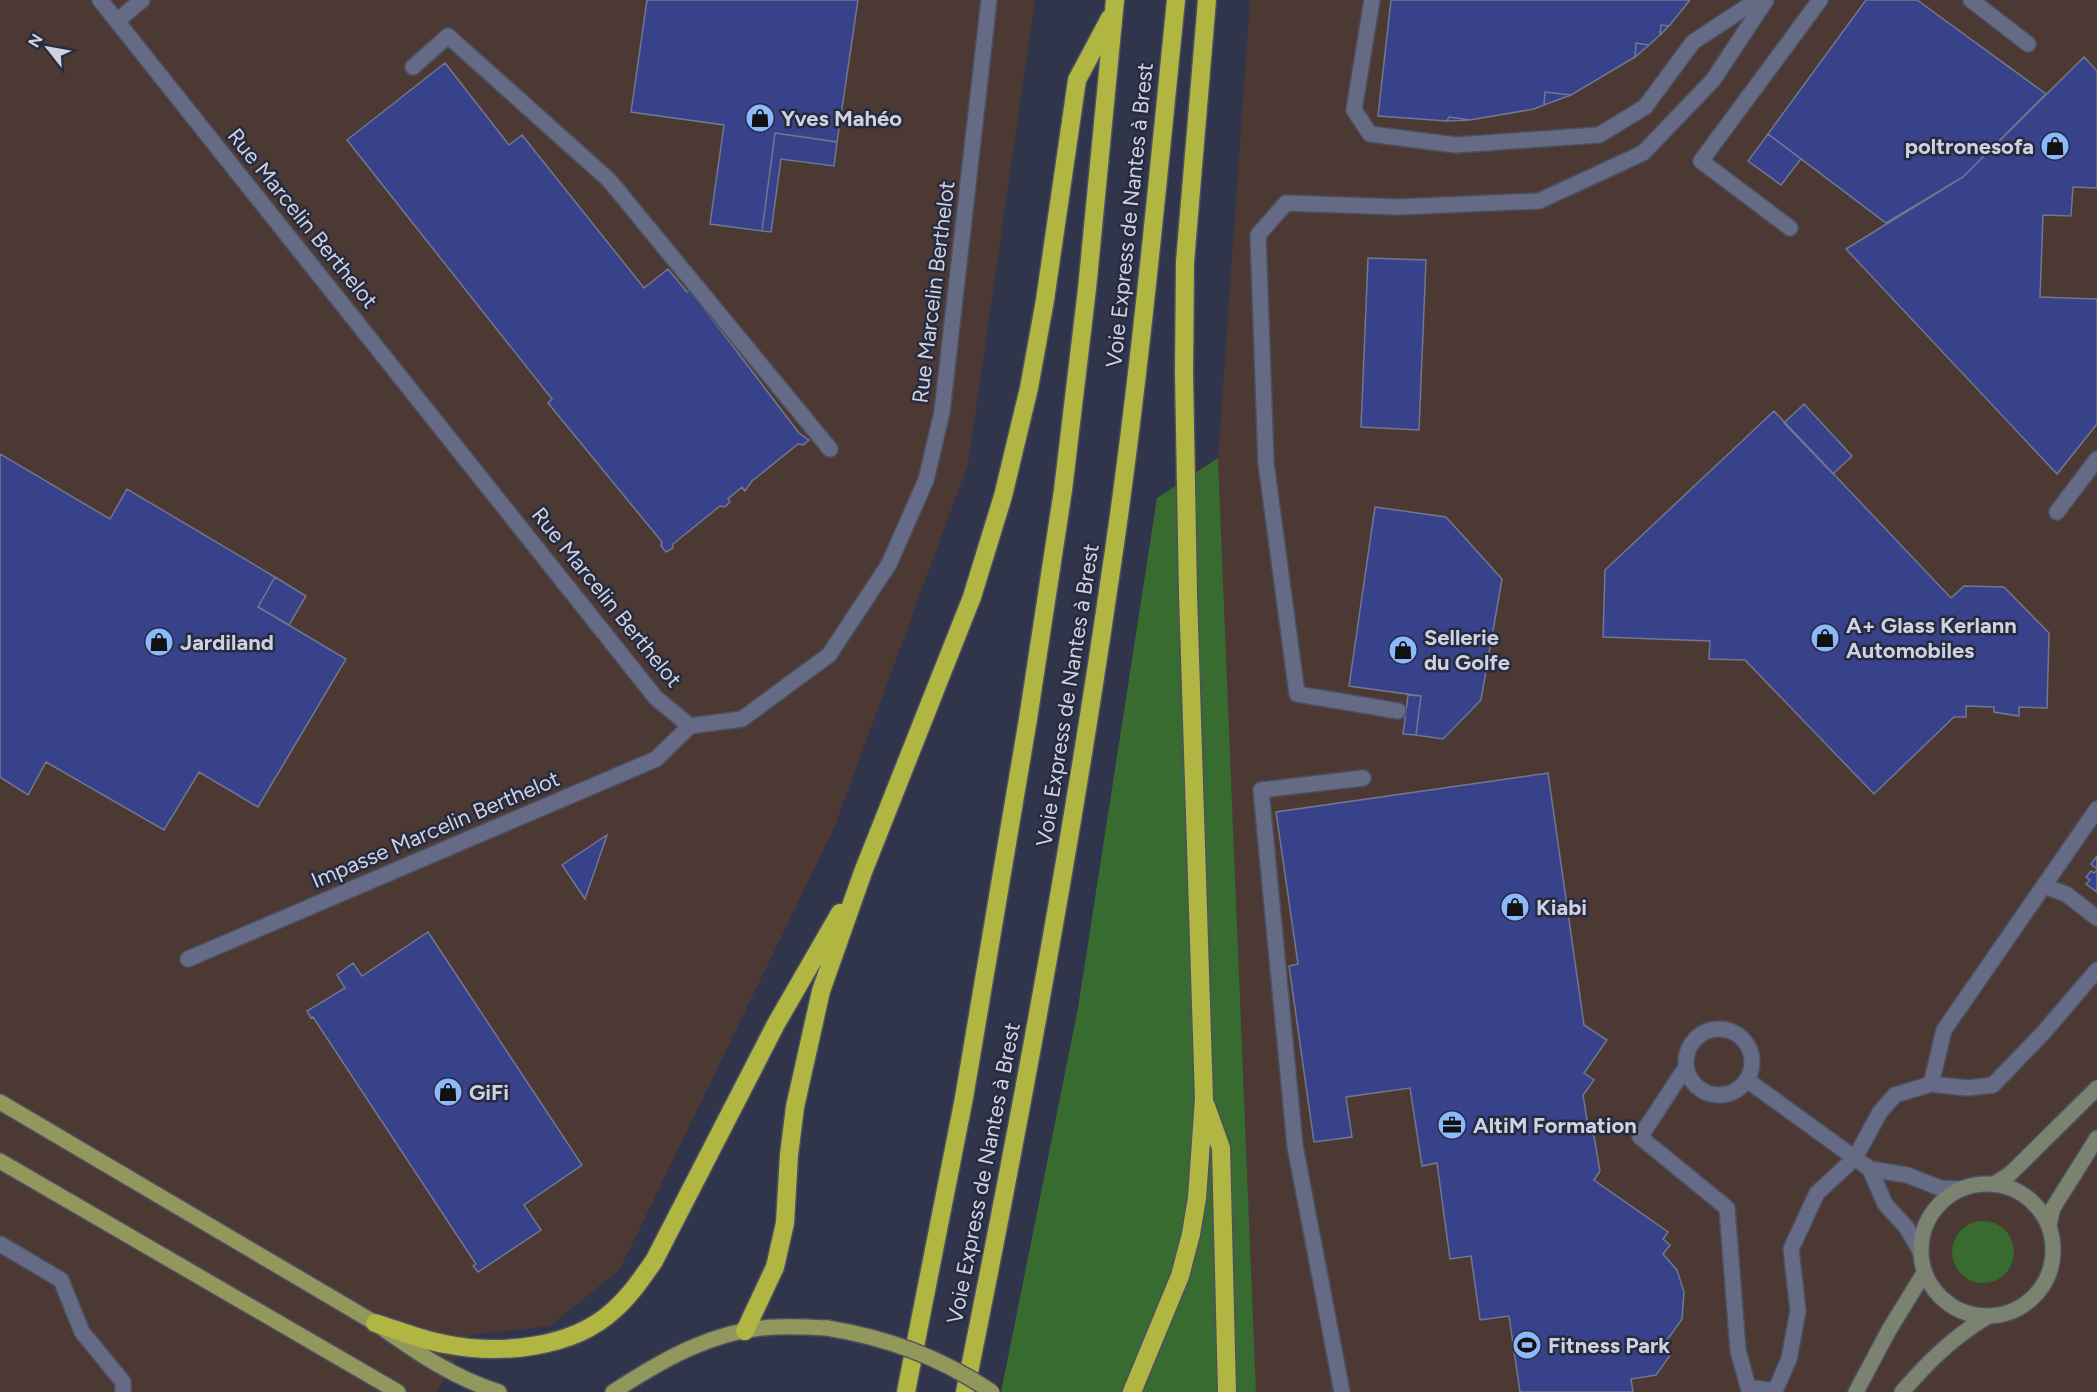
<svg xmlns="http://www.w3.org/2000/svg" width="2097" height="1392" font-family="Figtree,sans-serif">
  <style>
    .commercial { fill: #4d3933 }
    .green { fill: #386b2f }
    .building { fill: #38428a; stroke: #717790; stroke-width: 1.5 }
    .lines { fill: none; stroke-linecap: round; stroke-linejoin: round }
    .lane-casing { stroke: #4c5062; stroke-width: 18 }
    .street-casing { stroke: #4c5062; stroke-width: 18 }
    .secondary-casing { stroke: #4c5062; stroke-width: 18 }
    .primary-casing { stroke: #4c5062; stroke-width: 18 }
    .highway-casing { stroke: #4c5062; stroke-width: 21 }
    .lane { stroke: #656b84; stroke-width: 15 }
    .street { stroke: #656b84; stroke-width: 15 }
    .secondary { stroke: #7c8270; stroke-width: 15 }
    .primary { stroke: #92985c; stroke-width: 15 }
    .highway { stroke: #b0b641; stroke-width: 18 }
    .primary-bridge-casing { stroke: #4c5062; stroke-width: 18; stroke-linecap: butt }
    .primary-bridge { stroke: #92985c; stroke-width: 15 }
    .labels { text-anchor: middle; stroke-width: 5; stroke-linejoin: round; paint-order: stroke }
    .poi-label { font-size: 22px; font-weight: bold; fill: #cfd3e1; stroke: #272b40; text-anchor: start }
    .street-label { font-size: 22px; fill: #cfd3e1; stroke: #272b40 }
  </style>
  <rect width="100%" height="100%" fill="#30354b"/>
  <!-- commercial -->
  <path class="commercial" d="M0,0H1035L968,464L834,828L620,1269L550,1326L469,1335L437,1392H0Z
    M1250,0H2097V1392H1256L1218,458Z"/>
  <!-- green -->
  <path class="green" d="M1218,458L1256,1392H1001L1078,1008L1157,498Z
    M1952 1252a31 31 0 1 1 62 0a31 31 0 1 1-62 0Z"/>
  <!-- building -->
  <path class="building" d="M647,0H858L837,142L775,133L762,231L710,224L724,125L631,112Z
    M1391,0H1690L1669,26L1661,25L1660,35L1649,45L1636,43L1635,57L1571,95L1545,92L1544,105L1534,109L1470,120L1449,117L1447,121L1378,116Z
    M1866,0H1917L2046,94L1963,177L1886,223L1768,134Z
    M1661,25L1669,26L1660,35Z
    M1636,43L1649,45L1635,57Z
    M2084,57L2097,71V188L2073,187L2071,216L2043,215L2040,297L2097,299V424L2057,474L1846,249L1963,177Z
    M445,63L509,145L522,135L644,288L668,269L687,292L690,290L799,433L809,440L803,445L798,444L752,481L745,491L742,487L728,499L730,502L725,507L720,506L673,544V548L666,552L661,546L662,542L548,403L552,399L347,140Z
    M1545,92L1571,95L1544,105Z
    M1449,117L1470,120L1447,121Z
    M775,133L837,142L834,166L781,159L771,232L762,231Z
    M1768,134L1801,159L1781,185L1748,161Z
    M1368,258L1426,260L1419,430L1361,427Z
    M1804,404L1852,456L1833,474L1784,423Z
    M1774,411L1951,598L1964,586L2004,587L2049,633L2047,708L2019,707V716L1994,712V707L1966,706V717H1954L1874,794L1745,660L1709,659L1710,641L1603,637L1605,570Z
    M0,454L110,519L127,489L275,577L258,607L346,659L258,807L199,772L164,830L46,762L28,795L0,777Z
    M1375,507L1446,517L1502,579L1481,700L1443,739L1416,735L1421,696L1349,686Z
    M275,577L306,596L289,625L258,607Z
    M1408,695L1421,696L1416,735L1403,734Z
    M1548,773L1584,1025L1607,1040L1584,1073L1594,1080L1583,1095L1589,1132L1594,1136L1600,1171L1594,1180L1668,1232L1663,1239L1670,1245L1663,1254L1677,1270L1684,1292L1682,1319L1662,1347L1671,1354L1656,1375L1631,1379L1633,1392H1520L1509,1316L1480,1320L1471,1256L1450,1259L1437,1163L1422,1166L1410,1088L1346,1097L1352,1137L1314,1142L1289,966L1298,964L1276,812Z
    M607,835L585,899L562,865Z
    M2097,856V869L2091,864Z
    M2097,870V892L2086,884L2090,880L2086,877L2091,871L2094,873Z
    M428,932L582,1165L524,1205L541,1230L478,1272L473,1266L476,1264L313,1017L311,1018L307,1011L345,988L337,975L353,963L362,976Z"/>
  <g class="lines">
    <!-- lane casing -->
    <g class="lane-casing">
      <path id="lane" d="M1372,0L1354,110L1370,134L1456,145L1599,135L1645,107L1693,42L1757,0
        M1971,0L2028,44
        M117,21L142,0
        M413,67L448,36L609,180L830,449
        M1790,228L1701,161L1820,0
        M1266,463L1297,694L1398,711
        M2057,512L2097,459
        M2044,886L2066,894L2097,918
        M1686 1062a33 33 0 1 1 66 0a33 33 0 1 1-66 0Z
        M1686,1067L1640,1137L1727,1208L1738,1350L1748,1387L1775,1391L1789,1359L1798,1311L1791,1249L1817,1193L1855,1158L1880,1112L1895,1095L1931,1084L1967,1088L1993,1085L2044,1032L2097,970
        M1747,1080L1870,1169L1907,1175L1940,1188L1961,1189
        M1931,1084L1944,1030L2097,809
        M1870,1169L1885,1204L1907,1228L1920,1251
        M0,1244L61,1280L82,1332L123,1382V1392
        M1342,1392L1295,1146L1261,790L1363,778"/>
    </g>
    <!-- street casing -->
    <g class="street-casing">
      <path id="street" d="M100,0L656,698L690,726L742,719L829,655L889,564L926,480L942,412L989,0
        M1266,463L1258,235L1286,203L1398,207L1539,201L1643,153L1713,80L1766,0
        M188,959L656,759L690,726"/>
    </g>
    <!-- secondary casing -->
    <g class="secondary-casing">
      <path id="secondary" d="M1921 1250a66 66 0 1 1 132 0a66 66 0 1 1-132 0Z
        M1994,1184L2010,1174L2097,1088
        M2049,1225L2053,1208L2097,1138
        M1856,1392L1889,1330L1924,1273
        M1902,1392C1928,1362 1953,1337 1987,1317"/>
    </g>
    <!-- primary casing -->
    <g class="primary-casing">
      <path id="primary" d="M0,1102L375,1323C415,1351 451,1377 499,1392
        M0,1161L398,1392
        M613,1392C662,1360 715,1329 776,1327C793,1326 810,1327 827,1328"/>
    </g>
    <!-- highway casing -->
    <g class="highway-casing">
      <path id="highway" d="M1206,1106L1221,1148L1227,1392
        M375,1323C398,1330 421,1340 445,1344C499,1355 572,1349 614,1310C630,1296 642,1278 654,1261L776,1024L840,913
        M745,1331L775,1267L785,1223L789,1155L795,1107L821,991L863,872L972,597L1003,496L1029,388L1045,300L1077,80L1110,18
        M906,1392L964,1098L1028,719L1063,490L1087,289L1115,0
        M965,1392C1019,1126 1069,859 1108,591C1138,395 1156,197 1176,0
        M1132,1392L1180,1276L1191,1234L1197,1198L1204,1099L1188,594L1184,373L1185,262L1207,0"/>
    </g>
    <!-- lane -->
    <use href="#lane" class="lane"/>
    <!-- street -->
    <use href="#street" class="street"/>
    <!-- secondary -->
    <use href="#secondary" class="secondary"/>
    <!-- primary -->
    <use href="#primary" class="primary"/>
    <!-- highway -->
    <use href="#highway" class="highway"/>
    <!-- primary-bridge casing -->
    <g class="primary-bridge-casing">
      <path id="primary-bridge" d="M827,1328C888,1338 940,1357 992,1392"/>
    </g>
    <!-- primary-bridge -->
    <use href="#primary-bridge" class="primary-bridge"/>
  </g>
  <!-- icons -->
  <defs>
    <g id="shop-disc" transform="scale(1.5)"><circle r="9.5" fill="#8cb9fc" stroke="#272b40"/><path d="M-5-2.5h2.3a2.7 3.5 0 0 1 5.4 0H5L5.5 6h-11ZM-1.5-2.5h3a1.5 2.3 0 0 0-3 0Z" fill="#111"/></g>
    <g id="office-disc" transform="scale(1.5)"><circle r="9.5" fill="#8cb9fc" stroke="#272b40"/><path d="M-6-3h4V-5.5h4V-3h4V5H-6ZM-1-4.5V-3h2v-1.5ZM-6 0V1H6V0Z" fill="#111"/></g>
    <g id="stadium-disc" transform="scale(1.5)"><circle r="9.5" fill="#8cb9fc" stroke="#272b40"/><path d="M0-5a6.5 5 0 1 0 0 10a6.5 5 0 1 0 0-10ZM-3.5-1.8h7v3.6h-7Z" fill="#111"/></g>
  </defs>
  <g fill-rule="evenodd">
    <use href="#shop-disc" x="760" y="118"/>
    <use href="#shop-disc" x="2055" y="146"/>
    <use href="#shop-disc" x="1825" y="638"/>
    <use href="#shop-disc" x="159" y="642"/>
    <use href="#shop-disc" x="1403" y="650"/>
    <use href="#shop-disc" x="1515" y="907"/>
    <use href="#shop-disc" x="448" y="1092"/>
    <use href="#office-disc" x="1452" y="1125"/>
    <use href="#stadium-disc" x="1527" y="1345"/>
  </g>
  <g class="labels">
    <!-- poi labels -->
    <g class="poi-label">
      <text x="781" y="126">Yves Mahéo</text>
      <text x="2034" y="154" text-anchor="end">poltronesofa</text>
      <text x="1846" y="633">A+ Glass Kerlann<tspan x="1846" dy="25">Automobiles</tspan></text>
      <text x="1424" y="645">Sellerie<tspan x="1424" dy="25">du Golfe</tspan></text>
      <text x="180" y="650">Jardiland</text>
      <text x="1536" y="915">Kiabi</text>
      <text x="469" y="1100">GiFi</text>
      <text x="1473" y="1133">AltiM Formation</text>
      <text x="1548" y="1353">Fitness Park</text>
    </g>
    <!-- street labels -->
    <g class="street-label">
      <text transform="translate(1129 215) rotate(-84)" y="8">Voie Express de Nantes à Brest</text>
      <text transform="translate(303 218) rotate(51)" y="8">Rue Marcelin Berthelot</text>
      <text transform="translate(933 292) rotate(-83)" y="8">Rue Marcelin Berthelot</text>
      <text transform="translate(607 597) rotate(51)" y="8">Rue Marcelin Berthelot</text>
      <text transform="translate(1067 695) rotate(-81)" y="8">Voie Express de Nantes à Brest</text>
      <text transform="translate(435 829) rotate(-23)" y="8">Impasse Marcelin Berthelot</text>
      <text transform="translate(983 1173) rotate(-79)" y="8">Voie Express de Nantes à Brest</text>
    </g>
  </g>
  <!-- north arrow -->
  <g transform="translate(48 48) rotate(301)" stroke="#272b40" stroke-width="4.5" paint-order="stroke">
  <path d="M0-4.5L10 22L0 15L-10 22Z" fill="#cfd3e1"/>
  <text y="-9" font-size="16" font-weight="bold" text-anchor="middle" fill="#cfd3e1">N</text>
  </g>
</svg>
